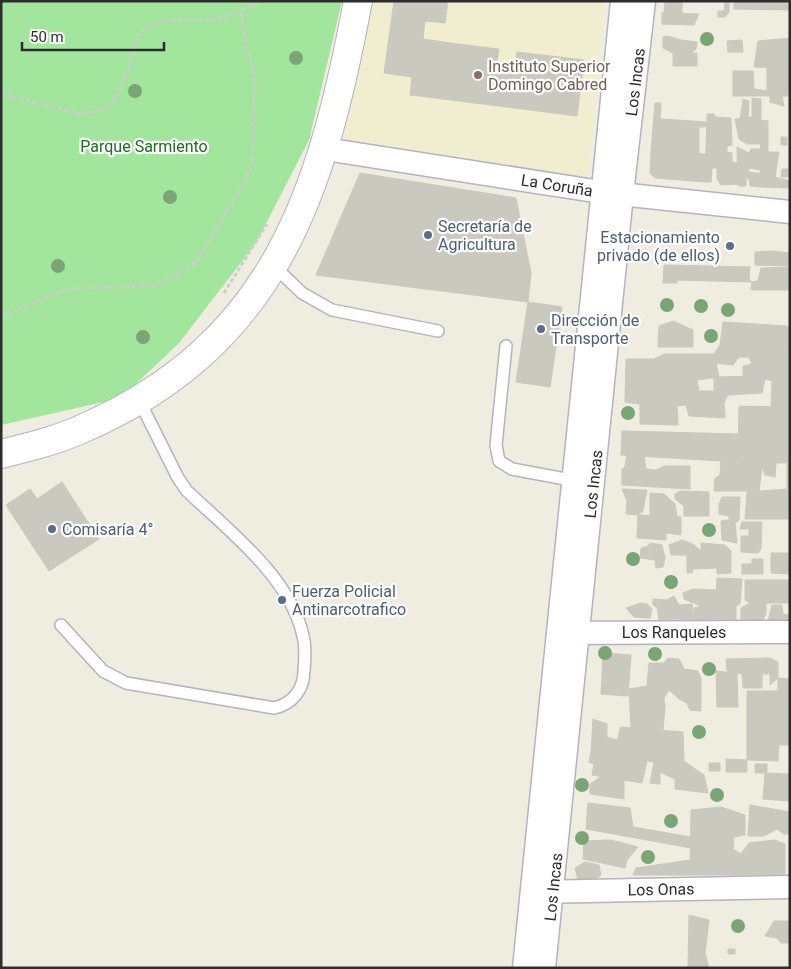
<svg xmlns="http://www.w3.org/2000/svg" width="791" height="969" font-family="Roboto,sans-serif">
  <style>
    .education { fill: #f0eecf }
    .park { fill: #a2e59c }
    .building { fill: #cac9bf; stroke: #cac9b9 }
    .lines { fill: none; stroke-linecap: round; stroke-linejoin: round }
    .service-casing { stroke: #b4b3c0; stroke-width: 14 }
    .minor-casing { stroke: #b4b3c0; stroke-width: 25 }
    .secondary-casing { stroke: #b4b3c0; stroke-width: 30 }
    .path { stroke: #cdcdcd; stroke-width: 3; stroke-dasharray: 4 2.5; stroke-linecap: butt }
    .service { stroke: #fff; stroke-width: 11 }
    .minor { stroke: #fff; stroke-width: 22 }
    .secondary { stroke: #fff; stroke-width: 28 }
    .tree { fill: #7aa675 }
    .education-dot { fill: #8d6e63; stroke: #fff; stroke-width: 2 }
    .service-dot { fill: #5c6f8a; stroke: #fff; stroke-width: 2 }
    .labels { text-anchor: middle; stroke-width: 4.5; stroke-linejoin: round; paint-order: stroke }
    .education-label { font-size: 16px; fill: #785e54; stroke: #fff; text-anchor: start }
    .street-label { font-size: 16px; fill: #2d2d2d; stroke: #fff }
    .park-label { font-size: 16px; fill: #1a6d1e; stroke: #fff }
    .service-label { font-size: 16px; fill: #4e5e75; stroke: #fff; text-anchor: start }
  </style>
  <rect width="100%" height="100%" fill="#efece0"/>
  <!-- education -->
  <path class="education" d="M374,1H604L587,183L342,149Z"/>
  <!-- park -->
  <path class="park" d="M1,1H342L309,140L256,243L179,343L121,398L1,425Z"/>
  <!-- building -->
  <path class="building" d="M394,1H448L445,23L425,21L423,39L450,43L443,99L410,95L412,77L384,73Z
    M665,1H682V13H664Z
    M734,1H790V10L734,9Z
    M729,2V12L725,17H718V11H724L725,3Z
    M662,13H664L699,14L694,25L662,24Z
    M667,36L681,40L697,42L696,49L692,53H673L663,48V37Z
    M790,38V68L754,67L758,41Z
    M742,40L743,52H728L727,41Z
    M450,43L499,49L495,72L514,75L517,52L584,60L577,116L443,99Z
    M673,53H697V66H673Z
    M767,68H790L788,96H767Z
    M733,71H753L754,89L767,91V96H733Z
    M770,96H782L784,106L770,102Z
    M752,98L761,99V120L752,117Z
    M743,99L749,101L748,118L740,119Z
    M655,103H661L660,119L707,122L705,127H699V154L651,152Z
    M707,114H714L715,117L731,118L732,145L727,146V152L732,153V162L737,163L738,184L721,185L717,179V168H712L711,182H705Z
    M752,117L761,120V144H747L739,139L735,119Z
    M761,120L768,121V152H779L775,177L790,181L789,188L760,187Z
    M781,137H787V145H781Z
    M737,147L749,153L751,149H761V170L748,168L749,172L761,174L760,187L750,186L749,179L746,178V186H738Z
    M651,152L706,154L705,182L655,178L650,173Z
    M782,169H788V177H781Z
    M360,173L516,198L531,273L528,302L316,275Z
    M772,251L790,253V266L755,265V252Z
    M664,265L750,267L749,280L752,282L677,280V283H663Z
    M790,267V290H751L752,282L758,281L761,268Z
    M528,302L562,307L550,387L516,382Z
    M673,321L693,330V347H658L659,326Z
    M723,322L787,326L790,330V346L752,348V354L749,357H739L733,365L715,363L714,354L720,345Z
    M789,346L790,407H771L772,381L765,379L762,393L759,376H743V366L752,364L749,357L752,354V348Z
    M664,354H714L719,377L697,380L662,377L654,372V359Z
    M626,359H654V372L662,377L697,380L699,391H714V377L759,376L762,393L728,395L724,403L725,418L689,416L686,405L677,406L678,425L640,424V404L625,402Z
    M739,406L790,407V463H776L775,477L765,475L762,466L738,462Z
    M622,431L738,434V462L621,455Z
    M627,455L644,456L646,469L656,470L664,466H690V489L622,485V469L625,467Z
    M721,461L762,466L759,491H714L715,478L720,475Z
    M787,463H790V490L787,489Z
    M62,482L99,539L49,571L6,505L30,489L37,499Z
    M622,489L647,490L643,511L638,515L626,514L627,501Z
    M787,489L790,490V519H745L747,492Z
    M680,491L709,492V516H684V506L675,499V494Z
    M650,493L664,494L675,504L677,517L650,516Z
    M722,497H740L739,520L735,523L737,543L722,540L721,521L729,520V516L719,514V504Z
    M638,515L681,517V535L666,533V540L637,538Z
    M742,522H762L761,549L758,553L741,552V536H749V529H740Z
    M682,540L693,544L701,551V543L725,545L731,551V573L717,574V568L693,569L692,573H687V555H671L669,545Z
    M650,543L662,545L665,558L663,567L656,568L655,560L640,558L641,548L648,546Z
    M771,553H790V574L771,573Z
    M752,559H763V574H742V564H752Z
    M717,578L742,579L740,604L736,606V621H715Z
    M745,580H790V603H750L745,600Z
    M693,589L716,590V606H701L684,599L683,593Z
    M674,596L679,605L678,619L659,620L657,607L653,605V599L666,600Z
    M641,603L647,604L652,609L650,618L634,617L626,608Z
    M750,603H766V614L762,621H741V608Z
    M692,604L694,620L678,619L679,605Z
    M772,605H782L783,614L790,615V622L768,621Z
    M701,606H716L715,621L694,620V608Z
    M603,653L631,655L628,696L601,694Z
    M668,658L679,659L684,669L698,671L701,678V711L690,710L687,703L679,699L669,690L664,698L665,707L663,730L631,728L629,689L647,686L649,663H664Z
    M770,658L778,662V678L770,685V674H762V688H743L742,674L727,671L726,659Z
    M716,671L737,673L738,707H717Z
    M778,678L790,679V691H778Z
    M747,691H790V745H779L778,761L747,760Z
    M593,719L607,724V737L617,740L621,727L683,732L684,761L704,775L708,793L675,789V779L660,772V784L650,783L654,762L591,752Z
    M591,752L647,761L642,783L592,775L594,764L589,762Z
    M726,759L747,760V772H726Z
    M709,763H720V771H709Z
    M755,764H767V773H755Z
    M765,773L790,774V801L763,799Z
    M602,776L624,779V799L590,794V784Z
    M588,803L630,808L633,827L691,837V848L586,829Z
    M750,805L790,812V834H784L777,829L764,836H748Z
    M721,807L745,815V835L734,837L733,849L741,854L742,875H690L691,810Z
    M611,840L638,847L627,860L625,868L583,859L584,841Z
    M775,840L785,844V874L742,875L741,854L749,843Z
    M690,860V875H633L636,868Z
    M585,862L599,865L601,875L594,881L578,880L575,868Z
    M689,915L709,920L705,953L709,968L688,967Z
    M774,921H790V943H781L777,938L765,936Z
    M728,949H735V954H728Z"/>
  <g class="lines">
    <!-- service casing -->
    <g class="service-casing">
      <path id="service" d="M275,267L302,293L332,310L438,331
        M506,346L496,445L499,461L512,469L576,481
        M61,625L103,671L126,683L274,708C293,704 304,689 304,670C305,659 306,647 303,636C291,578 228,530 187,491L178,478L139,400"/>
    </g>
    <!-- minor casing -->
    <g class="minor-casing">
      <path id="minor" d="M325,149L601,192L790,212
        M563,633L790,632
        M538,892L790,887
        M524,968L622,1
        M544,968L622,194L644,1"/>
    </g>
    <!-- secondary casing -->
    <g class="secondary-casing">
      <path id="secondary" d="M1,454C29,447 58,440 84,428C276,344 322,192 358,1"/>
    </g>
    <!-- path -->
    <path class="path" d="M1,94L81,114L103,110L115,100L121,88L139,35C156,13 185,23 209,20C226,17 245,11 259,1
      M224,293L267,224
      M1,316L67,289L155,285L176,275L196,262L247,178L252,164L255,76L246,47L241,11"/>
    <!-- service -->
    <use href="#service" class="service"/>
    <!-- minor -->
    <use href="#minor" class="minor"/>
    <!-- secondary -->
    <use href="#secondary" class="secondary"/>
  </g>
  <!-- trees -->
  <g class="tree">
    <circle cx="707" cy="39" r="7"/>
    <circle cx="296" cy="58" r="7"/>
    <circle cx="135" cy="91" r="7"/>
    <circle cx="170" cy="197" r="7"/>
    <circle cx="58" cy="266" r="7"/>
    <circle cx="667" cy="305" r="7"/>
    <circle cx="701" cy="306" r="7"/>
    <circle cx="728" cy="310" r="7"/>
    <circle cx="711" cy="336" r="7"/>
    <circle cx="143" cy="337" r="7"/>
    <circle cx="628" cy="413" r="7"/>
    <circle cx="709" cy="530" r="7"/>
    <circle cx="633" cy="559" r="7"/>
    <circle cx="671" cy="582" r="7"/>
    <circle cx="605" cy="653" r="7"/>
    <circle cx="655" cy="654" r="7"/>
    <circle cx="709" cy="669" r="7"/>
    <circle cx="699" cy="732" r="7"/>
    <circle cx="582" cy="785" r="7"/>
    <circle cx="717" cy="795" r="7"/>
    <circle cx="671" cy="821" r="7"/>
    <circle cx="582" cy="838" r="7"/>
    <circle cx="648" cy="857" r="7"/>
    <circle cx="738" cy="926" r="7"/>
  </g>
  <!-- markers -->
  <circle class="education-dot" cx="478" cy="75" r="5"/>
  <g class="service-dot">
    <circle cx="428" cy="235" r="5"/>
    <circle cx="730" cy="246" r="5"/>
    <circle cx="541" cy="329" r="5"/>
    <circle cx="52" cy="529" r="5"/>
    <circle cx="282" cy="600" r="5"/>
  </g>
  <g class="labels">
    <!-- education labels -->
    <g class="education-label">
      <text x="488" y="72">Instituto Superior<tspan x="488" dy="18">Domingo Cabred</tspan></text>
    </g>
    <!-- street labels -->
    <g class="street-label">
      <text transform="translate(635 82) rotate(-83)" y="6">Los Incas</text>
      <text transform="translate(557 185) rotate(9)" y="6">La Coruña</text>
      <text transform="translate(593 484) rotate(-84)" y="6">Los Incas</text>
      <text x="674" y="638">Los Ranqueles</text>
      <text transform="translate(553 887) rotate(-84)" y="6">Los Incas</text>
      <text transform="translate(661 889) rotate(-1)" y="6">Los Onas</text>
    </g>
    <!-- park labels -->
    <g class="park-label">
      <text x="144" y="152">Parque Sarmiento</text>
    </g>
    <!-- service labels -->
    <g class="service-label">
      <text x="438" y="232">Secretaría de<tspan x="438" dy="18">Agricultura</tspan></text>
      <text x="720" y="243" text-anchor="end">Estacionamiento<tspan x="720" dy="18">privado (de ellos)</tspan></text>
      <text x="551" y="326">Dirección de<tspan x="551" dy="18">Transporte</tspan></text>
      <text x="62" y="535">Comisaría 4°</text>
      <text x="292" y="597">Fuerza Policial<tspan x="292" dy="18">Antinarcotrafico</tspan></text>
    </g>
  </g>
  <!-- border -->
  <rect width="791" height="969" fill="none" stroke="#2d2d2d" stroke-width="5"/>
  <!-- scale -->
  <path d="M22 42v8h142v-8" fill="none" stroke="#2d2d2d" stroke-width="2.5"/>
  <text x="30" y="42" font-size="15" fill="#2d2d2d" stroke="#ffffff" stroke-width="4" paint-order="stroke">50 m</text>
</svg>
